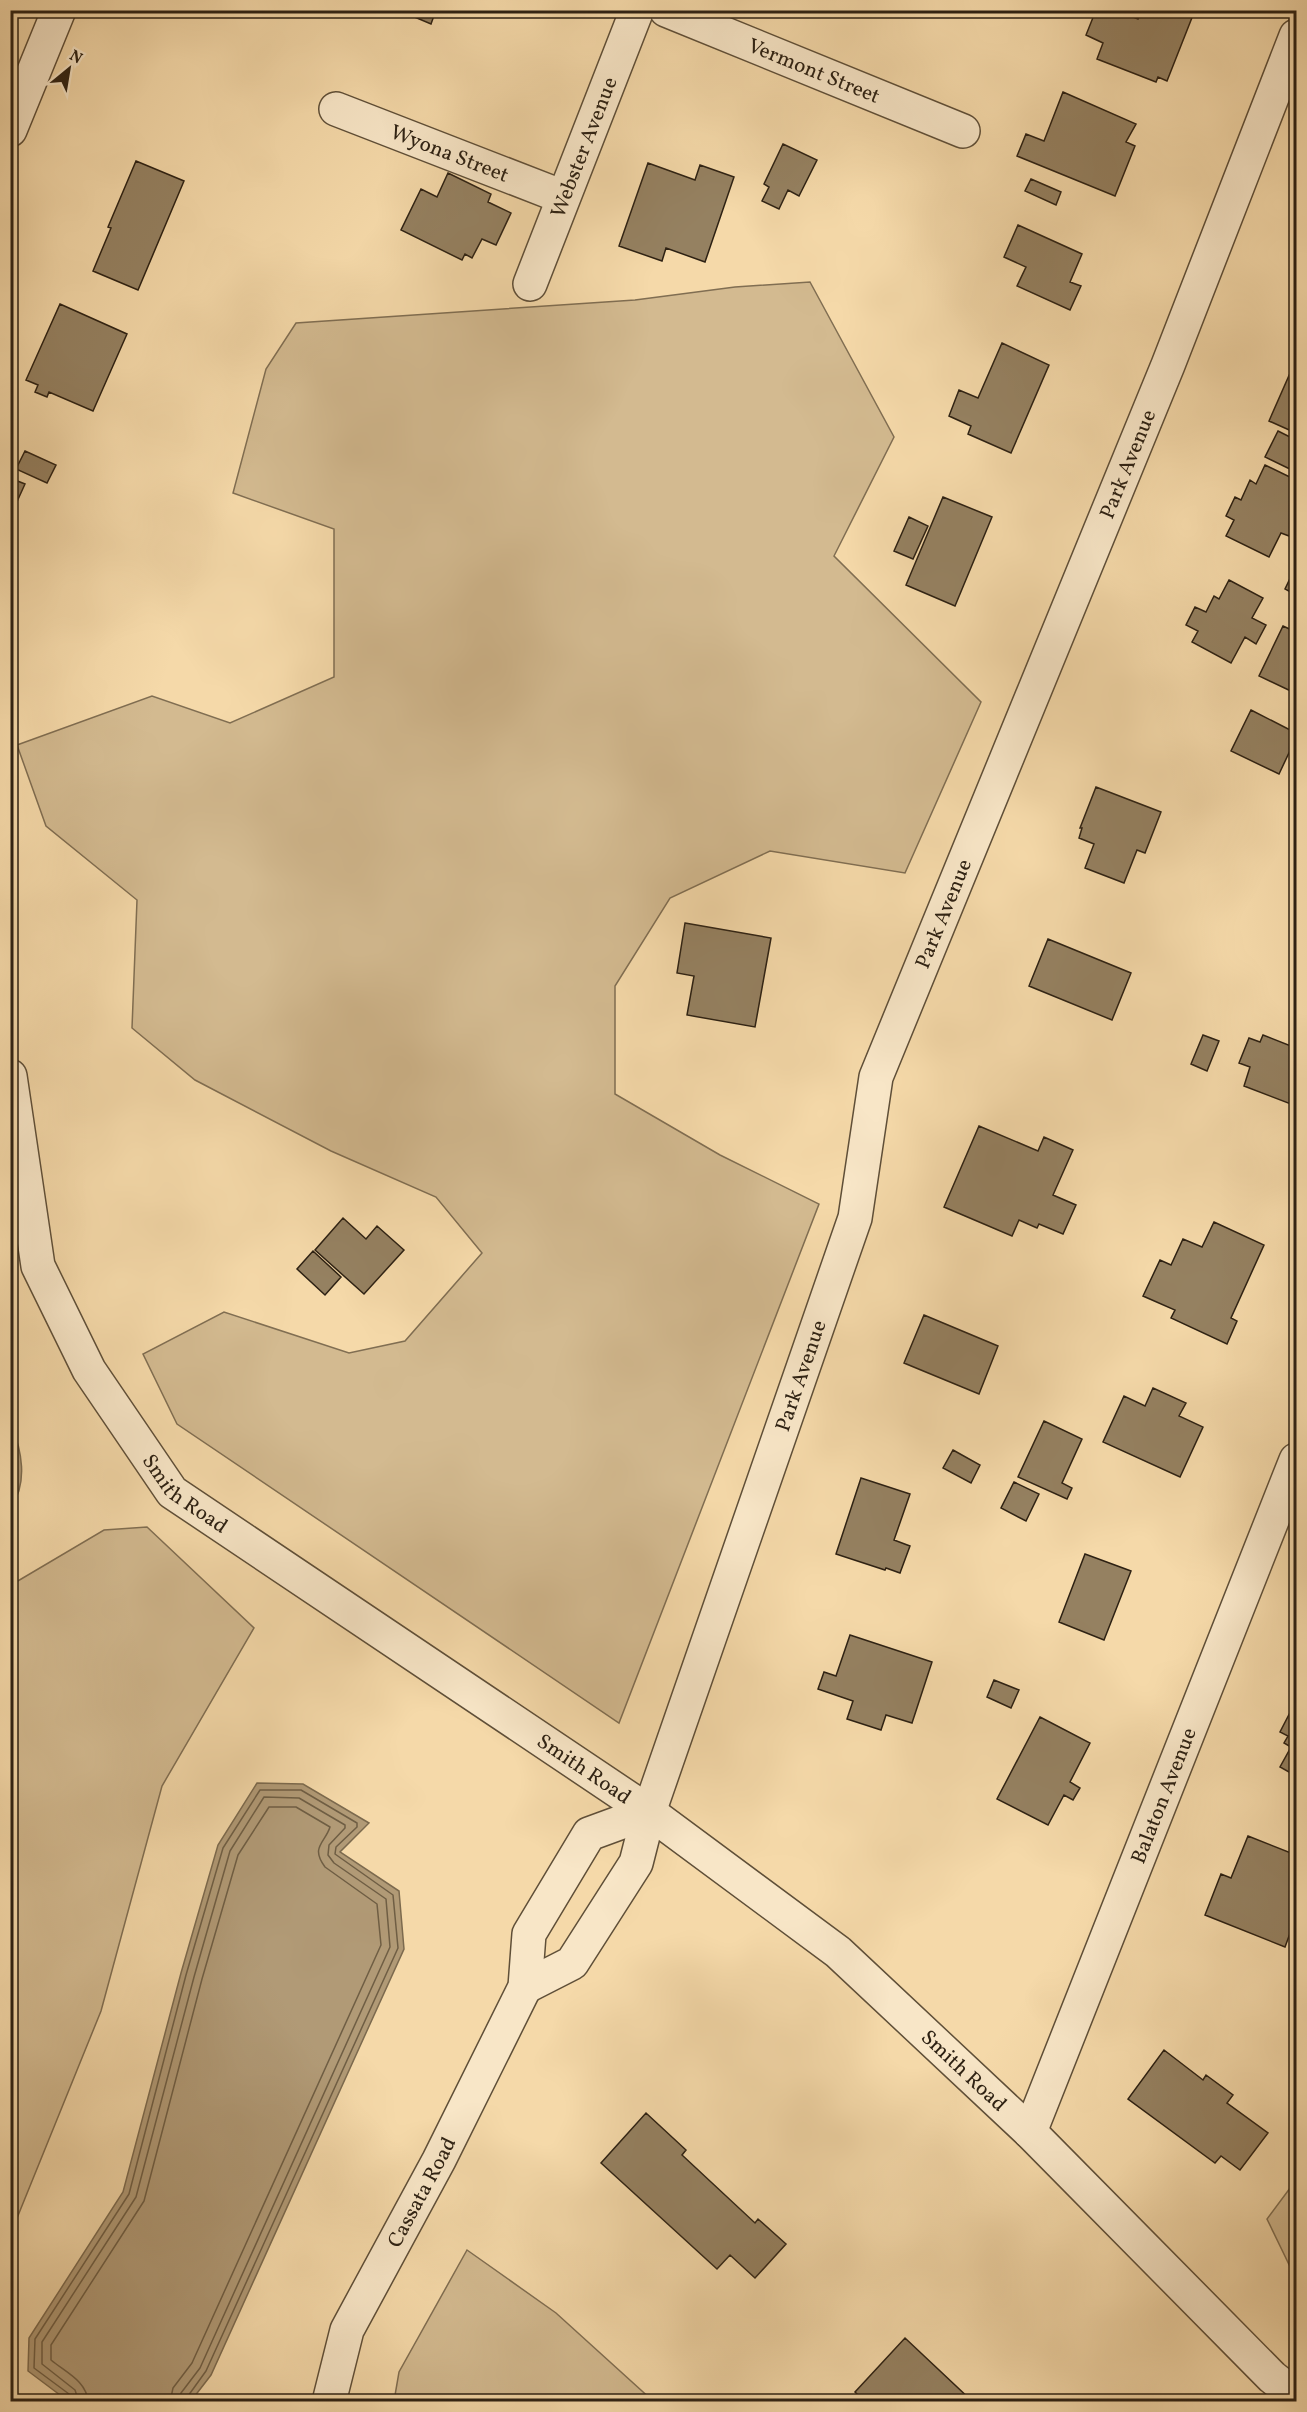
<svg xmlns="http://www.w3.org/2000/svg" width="1307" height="2412" font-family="Vollkorn,serif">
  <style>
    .green { fill: #d3ba90; stroke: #806e52; stroke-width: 1.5 }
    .water { fill: #b19a76; stroke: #7c6a4e; stroke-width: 1.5 }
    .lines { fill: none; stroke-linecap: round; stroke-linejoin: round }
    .shore { stroke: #6f5e44; stroke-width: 1.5 }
    .building { fill: #958161; stroke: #2d2113; stroke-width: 1.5 }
    .minor-casing { stroke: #5f4f38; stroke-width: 36 }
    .tertiary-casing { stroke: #5f4f38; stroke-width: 36 }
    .minor { stroke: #f8e6c7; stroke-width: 33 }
    .tertiary { stroke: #f8e6c7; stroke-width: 33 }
    .labels { text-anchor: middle; stroke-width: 6; stroke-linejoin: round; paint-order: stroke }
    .street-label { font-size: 21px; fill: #2d2113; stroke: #f8e6c7 }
  </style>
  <rect width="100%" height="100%" fill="#f5d9a9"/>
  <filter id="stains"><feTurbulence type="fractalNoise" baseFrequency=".00333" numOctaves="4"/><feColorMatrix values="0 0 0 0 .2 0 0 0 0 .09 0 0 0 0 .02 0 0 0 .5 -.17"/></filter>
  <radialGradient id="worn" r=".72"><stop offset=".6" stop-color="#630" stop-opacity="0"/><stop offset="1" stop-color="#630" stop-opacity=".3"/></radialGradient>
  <!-- green -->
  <path class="green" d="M810,282L894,437L834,556L981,702L905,873L770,851L670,898L615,986V1094L720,1155L819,1204L619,1723L177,1424L143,1354L224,1312L349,1353L405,1341L482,1253L436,1197L331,1151L195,1080L132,1028L137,900L46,826L17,745L152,696L230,723L334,677V529L233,493L266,369L296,323L635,300L735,287Z
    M147,1527L254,1628L162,1786L101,2011L15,2223L11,2226V1585L104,1530Z
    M1296,2180V2279L1267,2219Z
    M467,2250L556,2313L653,2401H394L399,2372Z"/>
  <!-- water -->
  <path class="water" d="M11,1425C22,1450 28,1483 11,1507Z
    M257,1783L303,1784L369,1823L340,1852L399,1891L404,1949L211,2375L191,2401H68L28,2371L29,2338L123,2192L181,1973L218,1845Z"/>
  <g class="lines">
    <!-- shore -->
    <path class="shore" d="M71,2402L69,2394L34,2368L35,2339L129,2194L186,1975L223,1848L260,1790H301L357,1823V1827L336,1847L335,1854L393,1895L398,1948L206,2371L188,2396L187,2402
      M79,2402L75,2390L42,2364V2342L136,2197L194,1977L230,1851L264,1797L299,1798L345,1825V1828L329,1845L328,1855L334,1863L386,1899L390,1947L200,2368L181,2393L179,2402
      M88,2402C87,2381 65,2372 51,2360V2345L144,2201L202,1979L238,1855L269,1807H296L330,1827C325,1843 310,1847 325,1867L377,1904L381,1945L192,2363L173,2388L170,2402"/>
  </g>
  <!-- building -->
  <path class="building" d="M398,10H436L431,24Z
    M1096,10H1116L1138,19L1142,10H1195L1167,81L1158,77L1156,82L1097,59L1103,43L1086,35Z
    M1063,92L1136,124L1126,142L1135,146L1115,196L1017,156L1026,134L1044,141Z
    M783,144L817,160L799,196L788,190L779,209L762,201L769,187L764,184Z
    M136,161L184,181L138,290L93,271L111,228L108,227Z
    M648,163L695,180L700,165L734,177L705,262L666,248L662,261L619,246Z
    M448,173L491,194L488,202L511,213L496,245L482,239L472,258L465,254L462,260L401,230L421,189L437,197Z
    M1031,179L1061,192L1056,205L1025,191Z
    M1018,225L1082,254L1070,282L1081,286L1070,310L1017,286L1026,267L1004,257Z
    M60,304L127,334L93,411L49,392L47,397L35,392L38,385L26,380Z
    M1002,343L1049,365L1011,453L968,434L971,426L949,416L959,390L978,398Z
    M1291,371L1296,373V433L1269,421Z
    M1278,431L1296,440V472L1265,457Z
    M25,451L56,465L47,483L16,469Z
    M1265,465L1296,480V531L1292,529L1289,536L1281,533L1269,557L1226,536L1234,520L1226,516L1235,497L1241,500L1250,480L1256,484Z
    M10,478L25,484L10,517Z
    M943,497L992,517L955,606L906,585Z
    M909,517L928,526L913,559L894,551Z
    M1296,566V595L1285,589Z
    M1229,580L1263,598L1252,618L1266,625L1256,644L1245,637L1231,663L1192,642L1198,631L1186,625L1195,607L1206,612L1214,596L1219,599Z
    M1283,626L1296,632L1295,693L1259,676Z
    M1251,710L1296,733V738L1279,774L1231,751Z
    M1096,787L1161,812L1145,853L1137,850L1124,883L1085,868L1094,844L1079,838L1082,828H1080Z
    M685,923L771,938L755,1027L687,1015L694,976L677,973Z
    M1048,939L1131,973L1112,1020L1029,986Z
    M1203,1035L1219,1041L1207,1071L1191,1064Z
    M1263,1035L1296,1048V1106L1244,1086L1250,1067L1239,1063L1249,1038L1260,1042Z
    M979,1126L1038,1151L1044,1137L1073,1150L1053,1195L1076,1205L1063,1234L1039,1224L1037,1228L1019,1220L1012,1236L944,1207Z
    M343,1218L366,1239L377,1226L404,1250L364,1294L315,1250Z
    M1214,1222L1264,1245L1231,1318L1237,1321L1227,1344L1171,1318L1175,1310L1143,1296L1160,1260L1171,1265L1183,1239L1202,1247Z
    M313,1251L341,1277L325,1295L297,1269Z
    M924,1315L998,1346L979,1394L904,1363Z
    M1153,1388L1186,1403L1179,1416L1203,1427L1180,1477L1103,1442L1124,1396L1145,1406Z
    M1044,1421L1082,1439L1062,1483L1072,1488L1067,1499L1018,1477Z
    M953,1450L980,1465L971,1483L943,1468Z
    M861,1478L910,1494L894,1540L910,1546L900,1573L886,1568L885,1570L836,1554Z
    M1014,1482L1039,1494L1026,1521L1001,1508Z
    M1085,1554L1131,1571L1104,1640L1059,1622Z
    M850,1635L932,1662L912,1723L886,1715L881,1730L847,1719L853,1701L818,1689L824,1672L836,1676Z
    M994,1680L1019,1690L1011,1708L987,1697Z
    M1296,1701V1776L1280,1767L1291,1747L1284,1743L1288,1736L1280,1732Z
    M1040,1717L1090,1743L1070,1782L1080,1788L1073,1800L1064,1795L1048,1825L997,1799Z
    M1248,1836L1296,1855V1917L1285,1947L1205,1915L1221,1874L1231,1878Z
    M1164,2050L1203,2080L1206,2075L1233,2095L1227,2103L1268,2133L1240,2170L1221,2156L1215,2163L1128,2099Z
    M646,2113L686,2150L682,2155L755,2223L758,2219L786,2244L755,2278L730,2255L717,2269L601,2163Z
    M905,2338L973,2402H865L855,2392Z"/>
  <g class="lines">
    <!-- minor casing -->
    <g class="minor-casing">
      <g id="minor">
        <path id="s1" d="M666,10L963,131"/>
        <path id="s2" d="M336,109L563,197"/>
        <path d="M10,130L59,10"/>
        <path id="s3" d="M530,284L637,10"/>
        <path id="s4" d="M525,1987L572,1963L636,1863L649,1812L855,1218L876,1077L1168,365L1296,36"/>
        <path id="s5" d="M1030,2132L1296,1460"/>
        <path id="s6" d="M329,2402L347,2330L439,2160L525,1987L529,1934L589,1834L649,1812"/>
      </g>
    </g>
    <!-- tertiary casing -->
    <g class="tertiary-casing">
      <g id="tertiary">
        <path id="s7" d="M10,1076L38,1266L89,1370L172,1492L649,1812L838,1952L1030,2132L1272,2377L1296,2396"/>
      </g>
    </g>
    <!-- minor -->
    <use href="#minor" class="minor"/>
    <!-- tertiary -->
    <use href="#tertiary" class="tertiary"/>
  </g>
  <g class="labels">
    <!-- street labels -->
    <g class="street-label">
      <text dy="7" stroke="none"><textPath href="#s1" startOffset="160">Vermont Street</textPath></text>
      <text dy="7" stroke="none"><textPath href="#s3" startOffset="147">Webster Avenue</textPath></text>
      <text dy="7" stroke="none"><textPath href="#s2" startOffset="122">Wyona Street</textPath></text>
      <text dy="7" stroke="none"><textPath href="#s4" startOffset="1658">Park Avenue</textPath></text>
      <text dy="7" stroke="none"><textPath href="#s4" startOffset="1172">Park Avenue</textPath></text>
      <text dy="7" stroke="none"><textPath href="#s4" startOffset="686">Park Avenue</textPath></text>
      <text dy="7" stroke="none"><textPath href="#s7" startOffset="466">Smith Road</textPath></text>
      <text dy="7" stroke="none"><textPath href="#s7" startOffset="952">Smith Road</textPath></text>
      <text dy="7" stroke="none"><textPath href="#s5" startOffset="362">Balaton Avenue</textPath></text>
      <text dy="7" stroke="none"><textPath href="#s7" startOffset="1438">Smith Road</textPath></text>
      <text dy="7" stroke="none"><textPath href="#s6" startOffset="231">Cassata Road</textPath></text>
    </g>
  </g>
  <!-- margin -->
  <rect width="1307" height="2412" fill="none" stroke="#f5d9a9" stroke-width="36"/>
  <rect x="12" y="12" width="1283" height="2388" fill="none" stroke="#2d2113" stroke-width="3"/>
  <rect x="18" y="18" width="1271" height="2376" fill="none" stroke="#2d2113" stroke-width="1.5"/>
  <!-- north arrow -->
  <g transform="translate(69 69) rotate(30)" stroke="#f8e6c7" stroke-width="4.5" paint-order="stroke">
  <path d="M0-4.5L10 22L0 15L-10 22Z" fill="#2d2113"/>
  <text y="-9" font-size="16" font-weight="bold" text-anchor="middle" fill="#2d2113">N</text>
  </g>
  <rect width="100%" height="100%" filter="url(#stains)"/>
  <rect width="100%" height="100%" fill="url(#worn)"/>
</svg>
